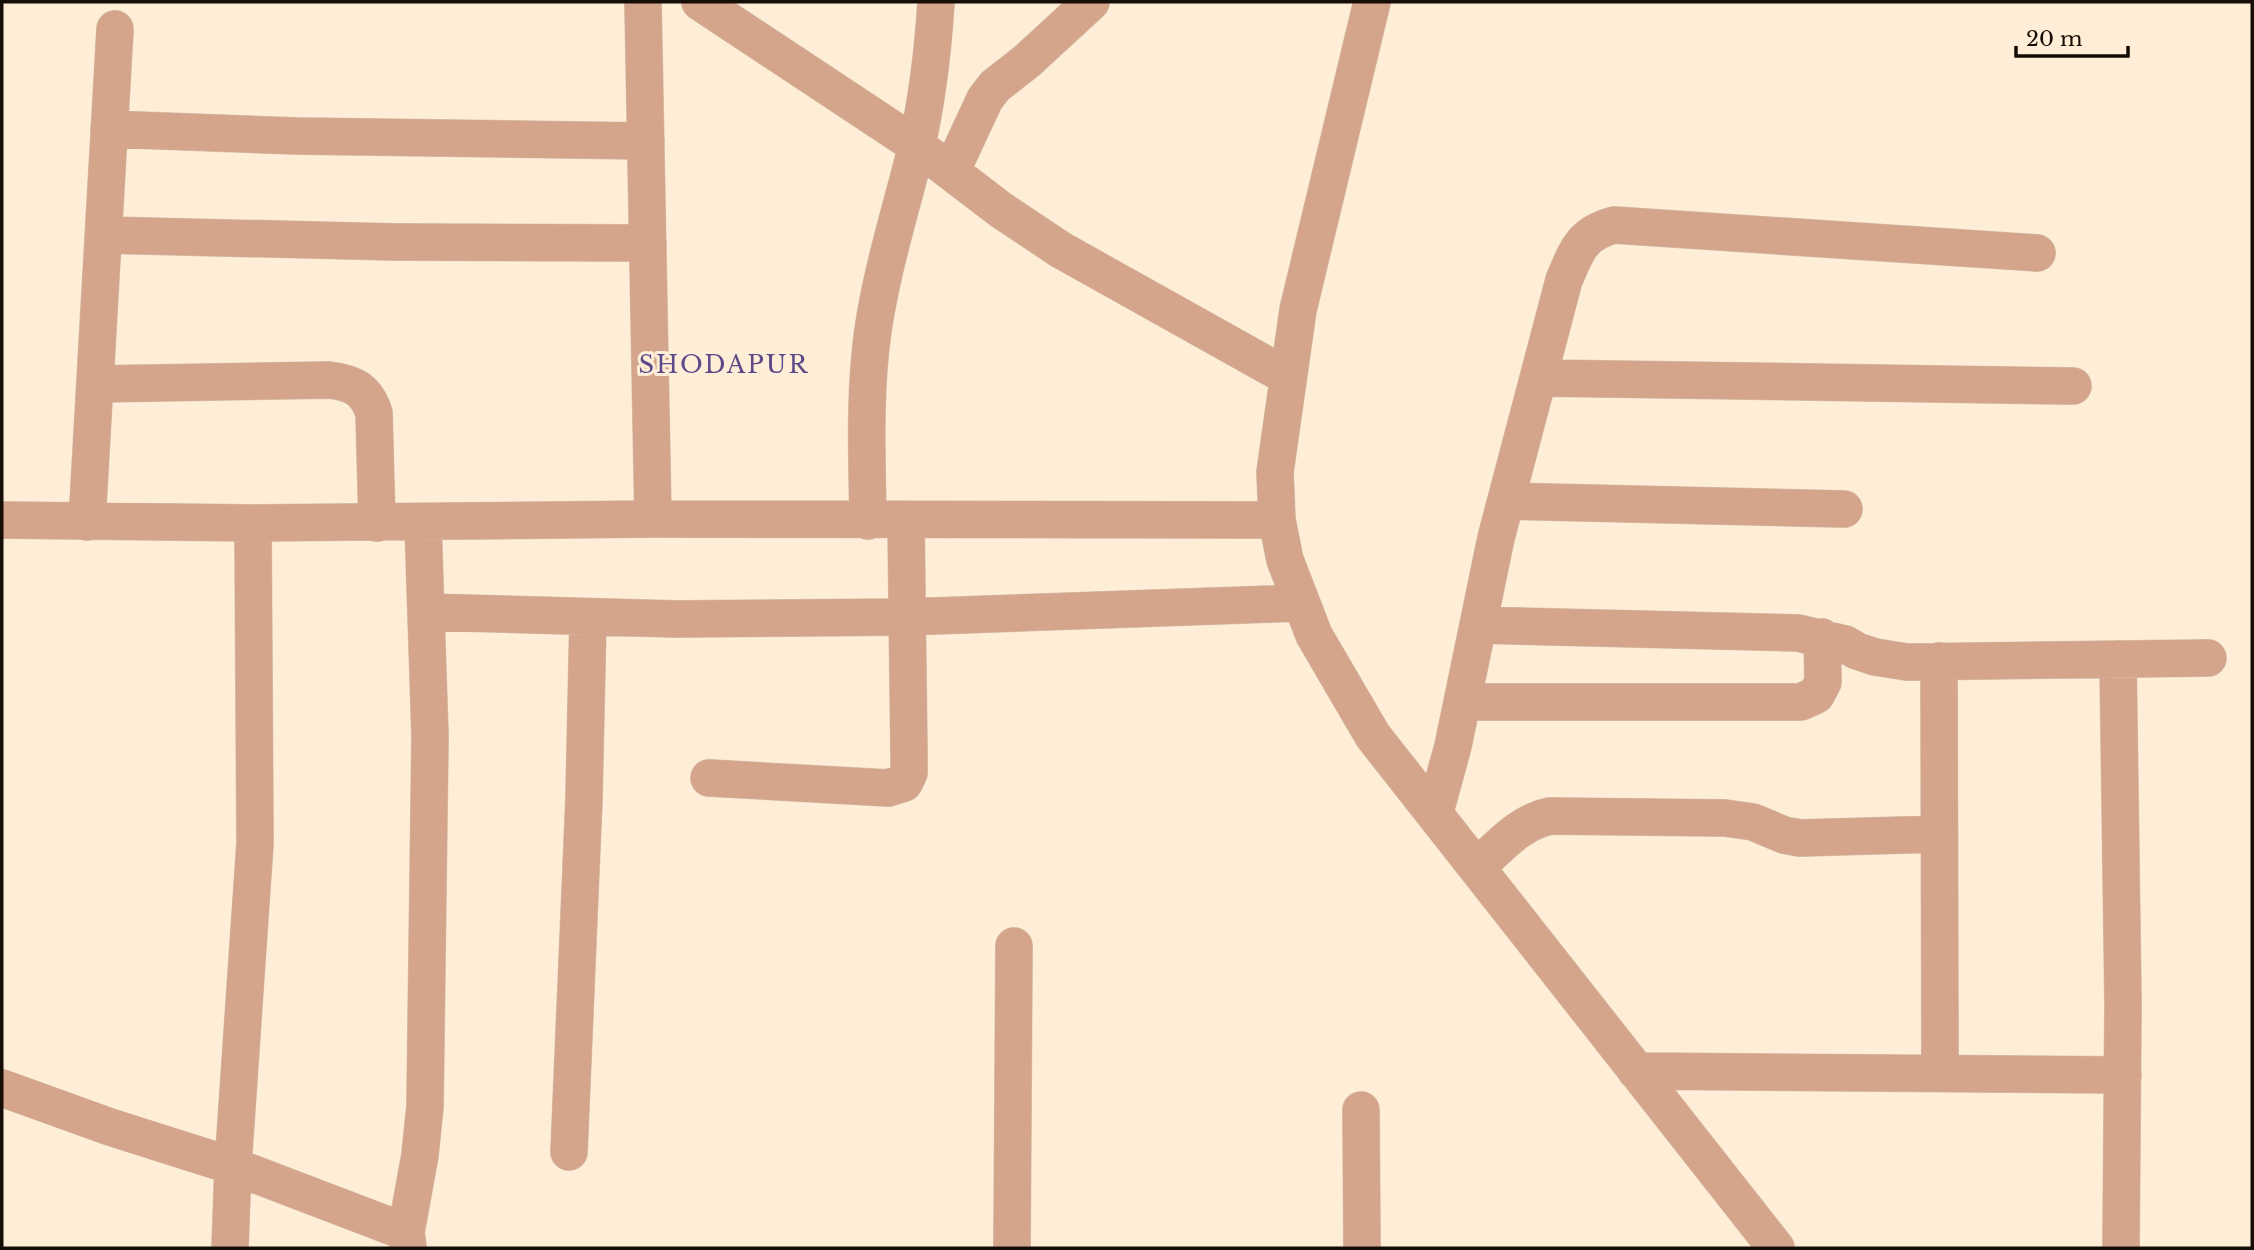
<svg xmlns="http://www.w3.org/2000/svg" width="2254" height="1250" font-family="'Libre Baskerville',serif">
  <style>
    .lines { fill: none; stroke-linecap: round; stroke-linejoin: round }
    .street-casing { stroke: #d9c9b6; stroke-width: 38 }
    .street { stroke: #d5a58b; stroke-width: 37 }
    .labels { text-anchor: middle; stroke-width: 6; stroke-linejoin: round; paint-order: stroke }
    .quarter-label { font-size: 24px; letter-spacing: 2px; fill: #5d4b89; stroke: #feedd7 }
  </style>
  <rect width="100%" height="100%" fill="#feedd7"/>
  <g class="lines">
    <!-- street casing -->
    <g class="street-casing">
      <path id="street" d="M643,2L653,519
        M700,2L916,145L1001,210L1061,250L1288,377
        M1372,2L1298,310L1275,472L1277,520L1285,560L1314,635L1373,736L1776,1248
        M109,129L297,136L646,141
        M951,172L985,99L995,86L1027,61L1091,2
        M104,235L396,242L648,243
        M1539,378L2073,386
        M95,384L329,380C353,383 366,389 374,413L377,523
        M1506,501L1844,509
        M2,520L253,523L653,519L1277,520
        M868,521C867,457 864,393 873,330C882,269 901,209 916,149C927,101 933,51 936,2
        M87,522L115,29
        M426,612L676,619L906,617L1300,603
        M1478,625L1798,633L1845,644L1857,651L1875,657L1907,662L2208,658
        M2118,659L2123,1003L2121,1248
        M1939,661L1940,1072
        M1462,702H1801L1816,695L1823,682L1822,637
        M709,778L888,788L904,783L909,773V757L906,521
        M1435,812L1453,746L1496,538L1564,280C1577,250 1581,234 1614,225L2037,253
        M1477,867C1499,847 1520,822 1550,816L1725,818L1753,822L1784,835L1800,838L1939,834
        M1636,1071L2123,1075
        M2,1088L110,1127L233,1166L406,1232
        M1361,1110L1362,1248
        M569,1152L584,798L588,617
        M230,1248L233,1166L255,843L253,523
        M408,1248L406,1232L420,1155L425,1106L430,736L423,523
        M1012,1248L1014,946"/>
    </g>
    <!-- street -->
    <use href="#street" class="street"/>
  </g>
  <g class="labels">
    <!-- quarter labels -->
    <g class="quarter-label">
      <text x="724" y="373">SHODAPUR</text>
    </g>
  </g>
  <!-- border -->
  <rect width="2254" height="1250" fill="none" stroke="#150e06" stroke-width="7"/>
  <!-- scale -->
  <path d="M2016 46v10h112v-10" fill="none" stroke="#150e06" stroke-width="3.5"/>
  <text x="2026" y="46" font-size="21" fill="#150e06" stroke="#feedd7" stroke-width="5" paint-order="stroke">20 m</text>
</svg>
